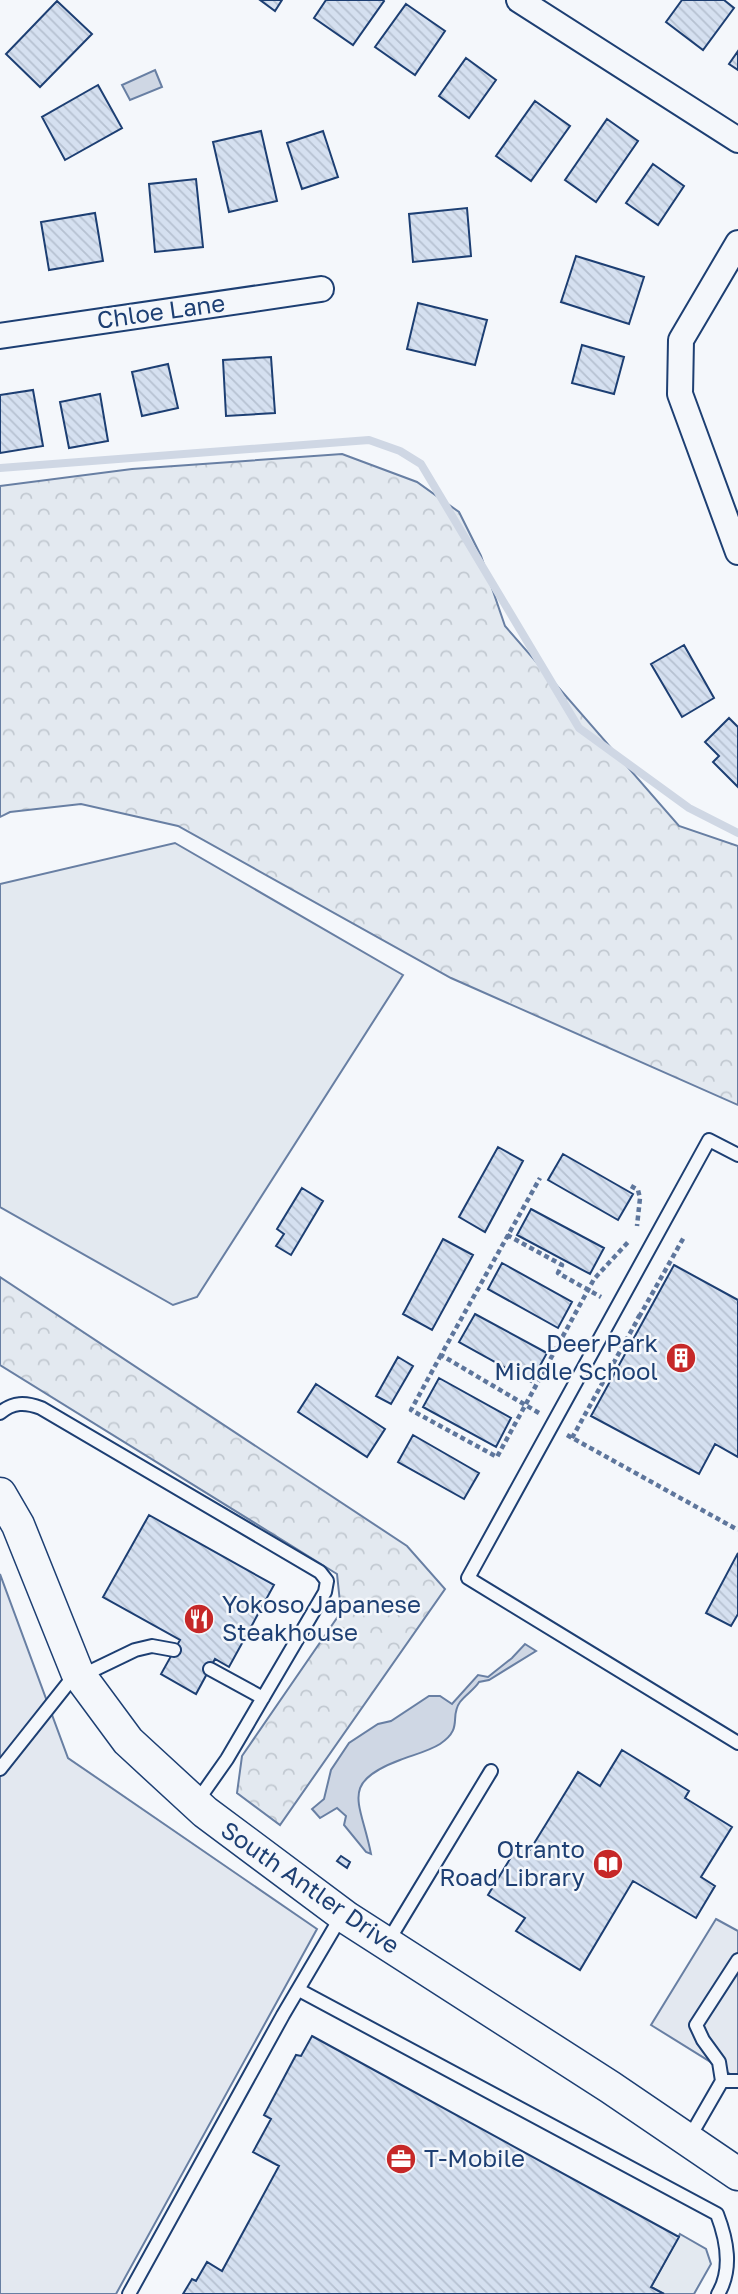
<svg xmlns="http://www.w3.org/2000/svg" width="738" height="2294" font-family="'Golos Text',sans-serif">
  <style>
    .forest { fill: url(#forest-crowns); stroke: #687fa3; stroke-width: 2 }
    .garden { fill: #e3e9f0; stroke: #687fa3; stroke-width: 2 }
    .parking { fill: #e3e8f0; stroke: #687fa3; stroke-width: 2 }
    .water { fill: #cfd7e4; stroke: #687fa3; stroke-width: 2 }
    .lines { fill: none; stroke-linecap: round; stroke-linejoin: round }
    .stream { stroke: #cfd7e4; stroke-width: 8 }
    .building { fill: url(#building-back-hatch); stroke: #1d3f73; stroke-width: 2 }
    .service-casing { stroke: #1d3f73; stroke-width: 16 }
    .minor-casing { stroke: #1d3f73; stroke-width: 28 }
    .tertiary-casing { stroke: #1d3f73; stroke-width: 35 }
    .path { stroke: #5e769c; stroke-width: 4.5; stroke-dasharray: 5 3.5; stroke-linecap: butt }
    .service { stroke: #f4f7fb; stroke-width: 12 }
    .minor { stroke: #f4f7fb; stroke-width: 24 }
    .tertiary { stroke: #f4f7fb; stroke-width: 32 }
    .labels { text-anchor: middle; stroke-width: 5; stroke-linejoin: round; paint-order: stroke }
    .street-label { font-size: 24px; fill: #1d3f73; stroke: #f4f7fb }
    .poi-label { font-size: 24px; fill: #1d3f73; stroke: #f4f7fb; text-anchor: end }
  </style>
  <defs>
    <pattern id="forest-crowns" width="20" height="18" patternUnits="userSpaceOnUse" patternTransform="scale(1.75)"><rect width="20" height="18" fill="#e3e9f0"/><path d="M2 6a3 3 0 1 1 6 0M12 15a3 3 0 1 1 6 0" fill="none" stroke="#c2c9d1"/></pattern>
    <pattern id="building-back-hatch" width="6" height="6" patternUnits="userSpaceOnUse" patternTransform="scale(1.75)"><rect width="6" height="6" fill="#d5e0f0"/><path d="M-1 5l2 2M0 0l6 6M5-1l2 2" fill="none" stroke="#b6c1d1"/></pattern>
  </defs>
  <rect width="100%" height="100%" fill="#f4f7fb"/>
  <!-- forest -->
  <path class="forest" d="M342,454L417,482L459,512L481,556L505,626L679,826L738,846V1105L451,978L178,826L81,804L10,812L0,817V486L132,469Z
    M0,1277L407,1546L445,1589L280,1825L237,1793L242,1756L341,1612L337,1574L0,1365Z"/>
  <!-- garden -->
  <path class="garden" d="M175,843L403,975L197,1297L173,1305L0,1207V884Z
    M680,2234L706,2249L711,2264L694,2294H664L651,2287Z"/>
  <!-- parking -->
  <path class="parking" d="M0,1574L68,1758L317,1929L116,2294H0Z
    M716,1919L738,1931V2079L651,2025Z"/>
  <!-- water -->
  <path class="water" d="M155,70L162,87L130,100L122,85Z
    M525,1644L536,1651L489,1680L479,1682C474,1690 466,1694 460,1702C449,1717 464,1728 440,1744C429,1751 413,1755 400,1760C338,1783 361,1802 371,1854L366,1852L344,1825L346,1816L337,1808L320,1818L312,1809L324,1799L331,1770L349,1743L378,1724L391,1721L429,1696H440L452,1704L478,1675L488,1677L512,1658Z"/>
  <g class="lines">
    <!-- stream -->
    <path class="stream" d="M0,468L369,440L400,451L421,464L579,728L689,808L738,833"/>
  </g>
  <!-- building -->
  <path class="building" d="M260,0H282L275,11Z
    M326,0H383L384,1L353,45L314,18Z
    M682,0H724L734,8L703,50L666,22Z
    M57,1L92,34L40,87L6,54Z
    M406,4L445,31L415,75L375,47Z
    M738,51V70L729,64Z
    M466,58L496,80L469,118L439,96Z
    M98,85L122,128L65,160L42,117Z
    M535,101L570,126L531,181L496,156Z
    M607,119L638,141L596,202L565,180Z
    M261,131L277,201L229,212L213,142Z
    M323,131L338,177L302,189L287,143Z
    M653,164L684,186L658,225L626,203Z
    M196,179L203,247L155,252L149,184Z
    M467,208L471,256L413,262L409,214Z
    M95,213L103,261L49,270L41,222Z
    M576,256L644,277L629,324L561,302Z
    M418,303L487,320L475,365L407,349Z
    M582,345L624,357L614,394L572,383Z
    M271,357L275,413L226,416L223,360Z
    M168,364L178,408L142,416L132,372Z
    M33,390L43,446L0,453V395Z
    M100,394L108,441L69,448L60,402Z
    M684,645L714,698L682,717L651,664Z
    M729,718L738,727V787L713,762L719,756L705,742Z
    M498,1147L523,1161L485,1232L459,1217Z
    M563,1154L633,1194L618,1220L548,1180Z
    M302,1188L323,1201L291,1255L276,1246L284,1234L277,1229Z
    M531,1209L604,1248L590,1274L517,1235Z
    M443,1239L473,1255L432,1330L403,1314Z
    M502,1263L572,1302L558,1328L488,1289Z
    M674,1265L738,1300V1457L715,1444L699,1474L591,1416Z
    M475,1314L547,1353L531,1382L459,1342Z
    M398,1357L413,1366L391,1404L376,1396Z
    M439,1378L511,1418L496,1447L423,1407Z
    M316,1384L385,1429L367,1457L298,1412Z
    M413,1435L479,1473L464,1499L398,1462Z
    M149,1515L274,1585L229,1667L215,1659L196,1694L161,1674L180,1640L103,1597Z
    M738,1553V1614L731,1626L706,1613Z
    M622,1750L689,1791L685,1798L732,1827L701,1877L715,1886L696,1918L633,1881L580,1970L516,1931L525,1918L488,1895L519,1844L530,1850L578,1772L600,1786Z
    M341,1856L350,1862L347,1868L337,1861Z
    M312,2036L679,2237L651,2287L664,2294H183L192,2279L196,2281L207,2262L222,2271L279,2166L253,2152L271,2119L264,2115L296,2055L301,2056Z"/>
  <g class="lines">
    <!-- service casing -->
    <g class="service-casing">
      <path id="service" d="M738,1155L709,1140L468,1578L738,1743
        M0,1413C13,1402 25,1402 41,1408L320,1572L327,1581L325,1592L227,1759L196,1803
        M210,1669L263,1698
        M81,1676L135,1650L152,1646L174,1650
        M0,1769L77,1672
        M387,1943L491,1771
        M299,1990L717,2214C727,2240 733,2269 718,2294
        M722,2081H738
        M688,2140L722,2081L719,2062L703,2040L696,2025L738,1960
        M129,2294L283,2015L342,1915"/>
    </g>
    <!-- minor casing -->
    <g class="minor-casing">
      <path id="minor" d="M519,0L738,140
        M738,243L681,340L680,394L738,552
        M0,336L321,289"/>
    </g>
    <!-- tertiary casing -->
    <g class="tertiary-casing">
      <path id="tertiary" d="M0,1494L18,1525L77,1672L128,1741L205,1812L347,1918L610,2087L738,2174"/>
    </g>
    <!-- path -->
    <path class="path" d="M631,1186L638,1190L640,1198L637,1226
      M507,1235L562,1265L558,1273L601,1297
      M639,1317L684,1237
      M441,1355L411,1410L497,1457L594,1279L630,1240
      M539,1413L441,1355L540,1178
      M567,1435L738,1530
      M572,1438L639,1317L634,1314"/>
    <!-- service -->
    <use href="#service" class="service"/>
    <!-- minor -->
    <use href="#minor" class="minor"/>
    <!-- tertiary -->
    <use href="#tertiary" class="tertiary"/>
  </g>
  <!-- icons -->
  <defs>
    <g id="building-disc" transform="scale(1.575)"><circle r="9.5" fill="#c62828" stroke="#f4f7fb"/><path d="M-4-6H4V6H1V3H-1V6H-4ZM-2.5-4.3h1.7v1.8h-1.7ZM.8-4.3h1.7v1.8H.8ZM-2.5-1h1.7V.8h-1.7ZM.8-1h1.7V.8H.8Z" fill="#fff"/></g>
    <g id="restaurant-disc" transform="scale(1.575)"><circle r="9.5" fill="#c62828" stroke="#f4f7fb"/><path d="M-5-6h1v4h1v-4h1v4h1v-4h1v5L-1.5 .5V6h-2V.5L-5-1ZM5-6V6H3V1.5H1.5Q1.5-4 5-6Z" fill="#fff"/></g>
    <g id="library-disc" transform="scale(1.575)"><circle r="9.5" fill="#c62828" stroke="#f4f7fb"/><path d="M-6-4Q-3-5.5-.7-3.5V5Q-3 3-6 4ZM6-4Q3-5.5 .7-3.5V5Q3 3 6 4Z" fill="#fff"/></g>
    <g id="office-disc" transform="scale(1.575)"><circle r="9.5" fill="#c62828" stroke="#f4f7fb"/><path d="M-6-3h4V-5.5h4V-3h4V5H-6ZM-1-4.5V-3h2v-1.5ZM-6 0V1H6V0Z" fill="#fff"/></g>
  </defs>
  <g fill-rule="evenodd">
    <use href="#building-disc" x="681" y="1358"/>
    <use href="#restaurant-disc" x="199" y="1619"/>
    <use href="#library-disc" x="608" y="1864"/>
    <use href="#office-disc" x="401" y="2159"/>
  </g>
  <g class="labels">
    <!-- street labels -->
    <g class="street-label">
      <text transform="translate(161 312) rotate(-8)" y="8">Chloe Lane</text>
      <text transform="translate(310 1888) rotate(35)" y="8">South Antler Drive</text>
    </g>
    <!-- poi labels -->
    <g class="poi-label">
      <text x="658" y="1352">Deer Park<tspan x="658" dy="28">Middle School</tspan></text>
      <text x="222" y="1613" text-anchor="start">Yokoso Japanese<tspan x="222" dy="28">Steakhouse</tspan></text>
      <text x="585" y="1858">Otranto<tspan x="585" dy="28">Road Library</tspan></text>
      <text x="424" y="2167" text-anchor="start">T-Mobile</text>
    </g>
  </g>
</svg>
